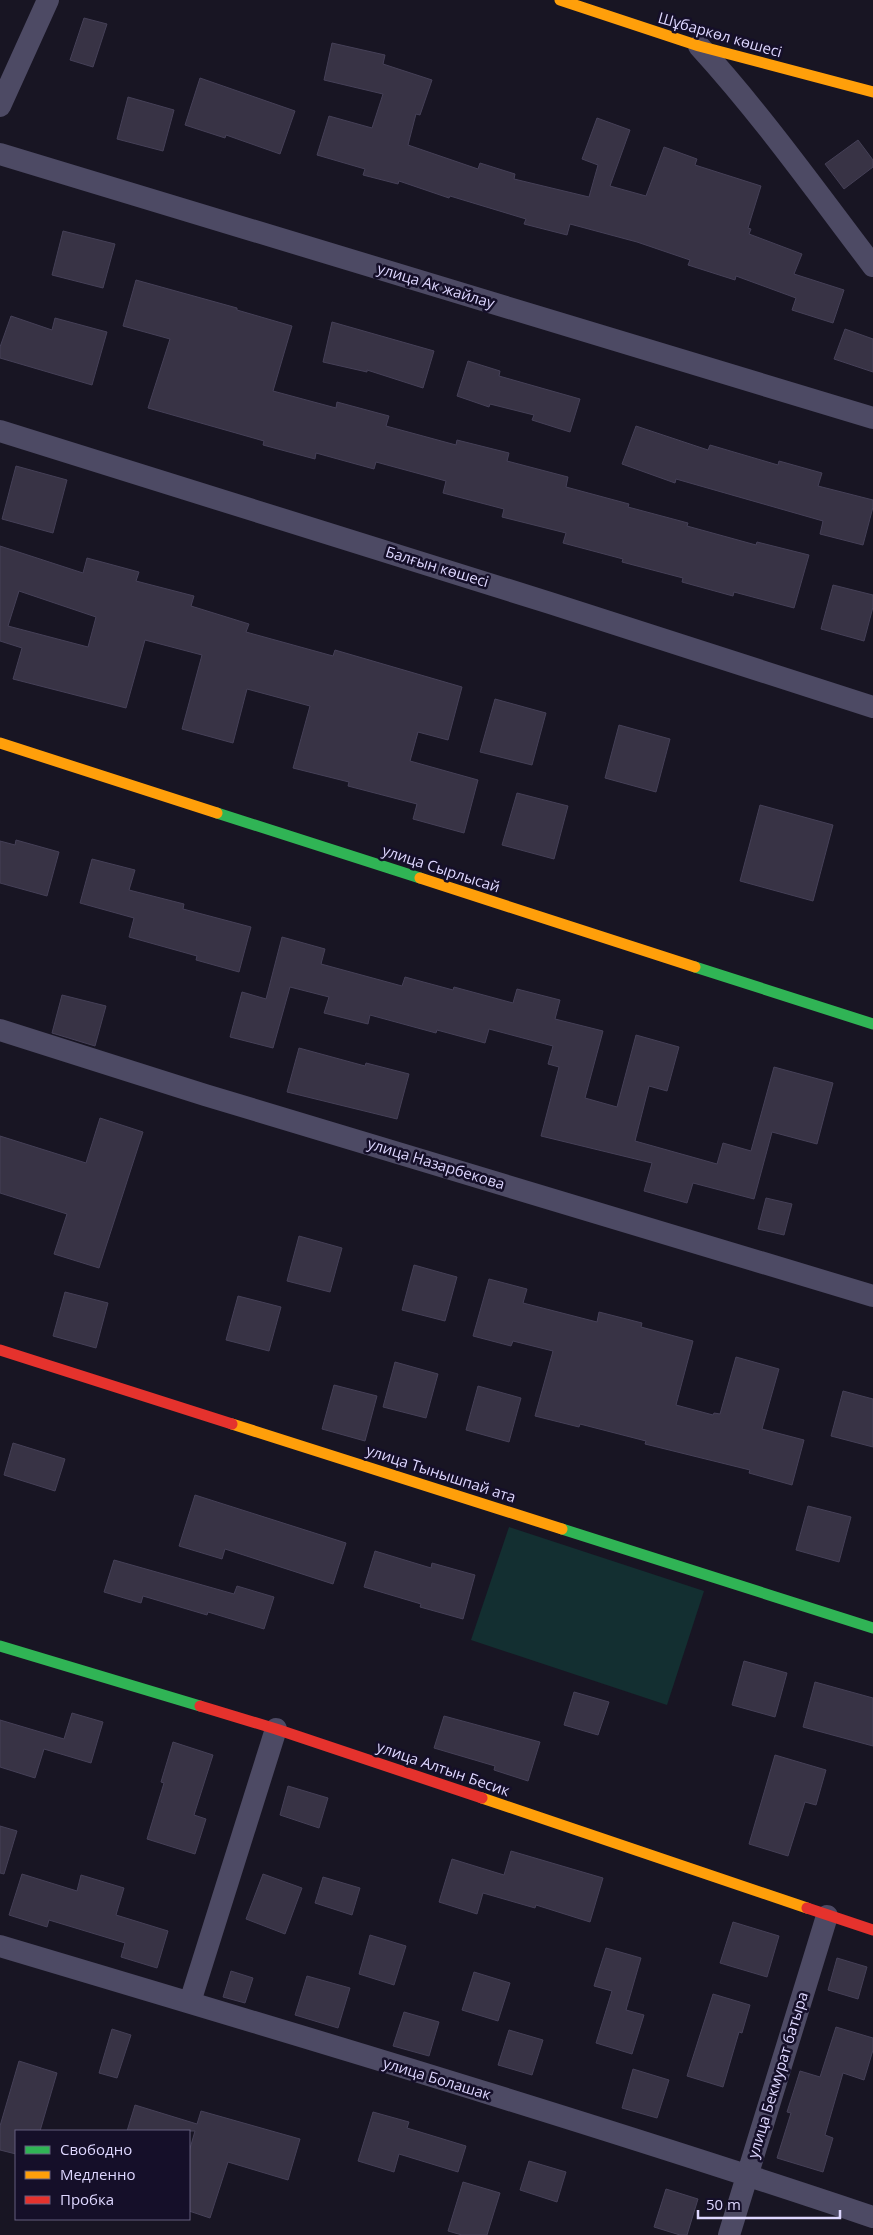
<svg xmlns="http://www.w3.org/2000/svg" width="873" height="2235" font-family="'Open Sans',sans-serif">
  <style>
    .green { fill: #132f31 }
    .building { fill: #383345; stroke: #454057; fill-rule: evenodd }
    .lines { fill: none; stroke-linecap: round; stroke-linejoin: round }
    .street { stroke: #4d4a64; stroke-width: 22 }
    .fast { stroke: #30b455; stroke-width: 11 }
    .slow { stroke: #ff9f0a; stroke-width: 11 }
    .jam { stroke: #e5322d; stroke-width: 11 }
    .labels { text-anchor: middle; stroke-width: 5; stroke-linejoin: round; paint-order: stroke }
    .street-label { font-size: 15px; fill: #ded7ff; stroke: #150f29 }
  </style>
  <rect width="100%" height="100%" fill="#181523"/>
  <!-- green -->
  <path class="green" d="M509,1527L704,1591L667,1705L471,1640Z"/>
  <!-- building -->
  <path class="building" d="M84,18L107,24L93,67L70,60Z
    M332,43L385,55L383,64L432,80L420,115L416,114L408,145L478,169L480,163L515,174L514,179L589,197L598,165L582,159L597,118L630,130L610,186L646,196L664,147L697,159L695,165L761,186L748,228L751,229L749,234L802,254L794,274L844,290L833,323L792,310L796,298L736,276L735,280L688,265L690,260L637,242L570,224L567,235L524,224L526,219L450,196L449,198L399,181L398,184L363,175L365,169L317,155L329,116L372,128L383,94L324,80Z
    M200,78L295,111L280,154L226,135L225,138L185,125Z
    M128,97L174,110L163,151L117,139Z
    M858,140L873,160V167L844,189L825,164Z
    M63,231L115,244L103,288L52,275Z
    M136,280L237,308V310L292,326L273,391L336,408L337,402L389,416L386,426L456,445L457,440L509,453L507,461L568,477L566,487L629,504L628,507L688,523L687,526L756,545L757,542L809,555L794,608L734,592L733,596L682,582L683,578L622,562L623,559L563,543L566,533L502,517L504,509L443,493L446,481L376,462L374,469L316,453L315,459L263,445L264,441L148,408L170,339L123,326Z
    M11,316L52,330L55,318L107,332L92,385L0,358V347Z
    M332,322L434,351L423,388L367,370V372L323,362Z
    M845,329L873,339V372L834,359Z
    M468,361L500,371L499,376L580,399L570,432L532,420L534,415L490,404L489,407L457,396Z
    M636,426L708,450L710,445L778,465L779,461L822,473L818,486L873,500V507L863,545L820,534L823,521L676,479L675,483L622,464Z
    M16,466L67,480L53,533L2,519Z
    M0,546L83,573L87,558L139,572L136,581L194,596L191,606L249,624L246,632L333,656L335,650L462,687L448,740L418,732L410,761L478,780L464,833L413,819L417,804L348,786L349,782L293,768L310,706L247,689L233,743L182,729L202,655L145,640L126,708L13,679L22,648L0,641ZM19,591L96,617L88,647L8,626Z
    M833,585L873,595V607L864,641L821,629Z
    M495,699L546,713L532,765L480,752Z
    M619,725L670,739L656,792L605,778Z
    M517,793L568,806L554,859L502,845Z
    M760,805L833,825L813,901L740,881Z
    M16,840L59,852L47,896L0,883V841L15,845Z
    M92,859L135,870L129,890L184,904L183,909L251,927L239,972L196,960L197,956L129,937L134,918L80,903Z
    M282,937L325,949L321,964L402,986L405,977L453,990L454,987L513,1003L517,989L560,1000L555,1019L603,1031L585,1098L617,1107L636,1035L679,1047L667,1091L649,1086L635,1141L717,1164L723,1143L751,1151L774,1067L833,1083L817,1144L772,1132L754,1199L693,1183L687,1203L644,1191L652,1163L541,1136L559,1067L548,1064L553,1046L489,1029L485,1043L437,1030L436,1033L370,1015L368,1024L324,1013L329,997L290,987L273,1048L230,1037L242,992L266,999Z
    M62,995L106,1006L95,1046L52,1033Z
    M299,1048L365,1066L366,1063L409,1074L397,1119L287,1092Z
    M100,1118L143,1132L99,1268L54,1254L67,1214L0,1193V1136L86,1163Z
    M766,1198L792,1204L784,1235L758,1229Z
    M299,1236L342,1248L330,1292L287,1281Z
    M414,1265L457,1277L445,1321L402,1310Z
    M489,1279L527,1289L523,1303L597,1322L599,1312L642,1323L641,1327L693,1341L676,1405L713,1415L714,1413L720,1414L736,1357L779,1369L762,1429L804,1440L792,1485L749,1473L750,1470L645,1444L646,1441L580,1424L579,1427L535,1416L553,1351L513,1341L511,1346L473,1336Z
    M65,1292L108,1303L96,1348L53,1336Z
    M238,1296L281,1307L269,1351L226,1340Z
    M395,1362L438,1374L426,1418L383,1407Z
    M334,1385L377,1396L365,1441L322,1429Z
    M478,1386L521,1398L509,1442L466,1430Z
    M843,1391L873,1399V1447L831,1436Z
    M13,1443L65,1459L55,1491L4,1475Z
    M195,1495L346,1543L333,1584L225,1549L222,1559L179,1546Z
    M808,1506L851,1517L839,1562L796,1550Z
    M375,1551L431,1568L432,1563L475,1575L463,1619L420,1607L421,1604L364,1587Z
    M114,1560L234,1594L237,1586L274,1597L264,1629L208,1612L207,1615L143,1596L141,1603L104,1592Z
    M744,1661L787,1673L775,1717L732,1705Z
    M815,1682L873,1698V1746L803,1727Z
    M574,1692L609,1702L598,1735L564,1725Z
    M72,1713L103,1722L91,1763L44,1749L35,1778L0,1767V1720L64,1739Z
    M444,1716L540,1742L528,1781L494,1770L495,1766L434,1748Z
    M173,1742L213,1755L194,1815L206,1819L195,1854L147,1839L164,1783L161,1782Z
    M775,1755L826,1770L816,1805L805,1802L788,1856L749,1844Z
    M288,1786L328,1798L319,1828L280,1815Z
    M0,1826L17,1831L4,1874L0,1873Z
    M511,1851L603,1878L590,1922L536,1905L535,1908L483,1893L477,1914L439,1902L452,1859L504,1875Z
    M22,1874L77,1891L81,1875L124,1888L116,1915L168,1931L157,1968L121,1957L125,1943L49,1920L47,1927L9,1915Z
    M263,1874L302,1888L285,1934L246,1919Z
    M323,1877L360,1888L352,1915L315,1903Z
    M733,1922L779,1936L767,1977L720,1963Z
    M370,1935L406,1946L394,1985L359,1974Z
    M606,1948L641,1958L626,2010L644,2015L632,2054L596,2043L612,1991L594,1986Z
    M837,1958L867,1967L858,1999L828,1990Z
    M231,1971L253,1978L245,2003L223,1997Z
    M474,1972L510,1983L498,2021L462,2010Z
    M307,1976L350,1988L338,2028L295,2015Z
    M713,1994L750,2005L742,2033L739,2032L723,2087L687,2076Z
    M404,2012L439,2022L429,2056L393,2046Z
    M836,2027L873,2038V2050L864,2080L843,2073L825,2135L833,2138L823,2172L777,2158L791,2113L787,2112L800,2071L820,2077Z
    M112,2029L131,2035L117,2078L99,2073Z
    M509,2030L543,2040L532,2075L498,2065Z
    M19,2061L57,2073L40,2131H16V2154L0,2150V2126Z
    M633,2069L669,2080L657,2118L622,2108Z
    M135,2105L197,2124L201,2111L300,2139L288,2180L228,2162L210,2218L189,2211V2152L195,2131H127Z
    M373,2112L409,2122L407,2128L466,2146L458,2172L399,2154L394,2172L358,2161Z
    M529,2161L566,2172L557,2202L520,2190Z
    M463,2182L500,2193L487,2235H462L448,2231Z
    M666,2189L698,2199L687,2235H680L654,2227Z"/>
  <g class="lines">
    <!-- street -->
    <path class="street" d="M699,46C762,115 816,191 873,266
      M0,106L48,0
      M0,154L873,418
      M0,431L550,603L873,707
      M0,1030L205,1095L873,1296
      M0,1946C292,2033 584,2120 873,2217
      M190,2002L276,1729
      M729,2235L827,1916"/>
    <!-- fast -->
    <path class="fast" d="M217,813L420,878
      M695,967L873,1024
      M562,1529L873,1628
      M0,1646L200,1706"/>
    <!-- slow -->
    <path class="slow" d="M560,0L699,46L873,92
      M0,743L217,813
      M420,878L695,967
      M232,1424L562,1529
      M482,1798L807,1908"/>
    <!-- jam -->
    <path class="jam" d="M0,1350L232,1424
      M200,1706L276,1729L482,1798
      M807,1908L873,1930"/>
  </g>
  <g class="labels">
    <!-- street labels -->
    <g class="street-label">
      <text transform="translate(720 35) rotate(16)" y="5">Шұбаркөл көшесі</text>
      <text transform="translate(436 286) rotate(17)" y="5">улица Ак жайлау</text>
      <text transform="translate(437 567) rotate(17)" y="5">Балғын көшесі</text>
      <text transform="translate(441 869) rotate(18)" y="5">улица Сырлысай</text>
      <text transform="translate(436 1164) rotate(17)" y="5">улица Назарбекова</text>
      <text transform="translate(441 1474) rotate(18)" y="5">улица Тынышпай ата</text>
      <text transform="translate(443 1769) rotate(19)" y="5">улица Алтын Бесик</text>
      <text transform="translate(778 2075) rotate(-73)" y="5">улица Бекмурат батыра</text>
      <text transform="translate(437 2079) rotate(17)" y="5">улица Болашак</text>
    </g>
  </g>
  <!-- legend -->
  <rect x="15" y="2130" width="175" height="90" fill="#150f29" stroke="#655f7f"/>
  <rect x="25" y="2146" width="25" height="8" fill="#30b455" stroke="#655f7f"/>
  <text x="60" y="2155" font-size="15" fill="#ded7ff">Свободно</text>
  <rect x="25" y="2171" width="25" height="8" fill="#ff9f0a" stroke="#655f7f"/>
  <text x="60" y="2180" font-size="15" fill="#ded7ff">Медленно</text>
  <rect x="25" y="2196" width="25" height="8" fill="#e5322d" stroke="#655f7f"/>
  <text x="60" y="2205" font-size="15" fill="#ded7ff">Пробка</text>
  <!-- scale -->
  <path d="M698 2210v8h142v-8" fill="none" stroke="#ded7ff" stroke-width="2.5"/>
  <text x="706" y="2210" font-size="15" fill="#ded7ff" stroke="#150f29" stroke-width="4" paint-order="stroke">50 m</text>
</svg>
